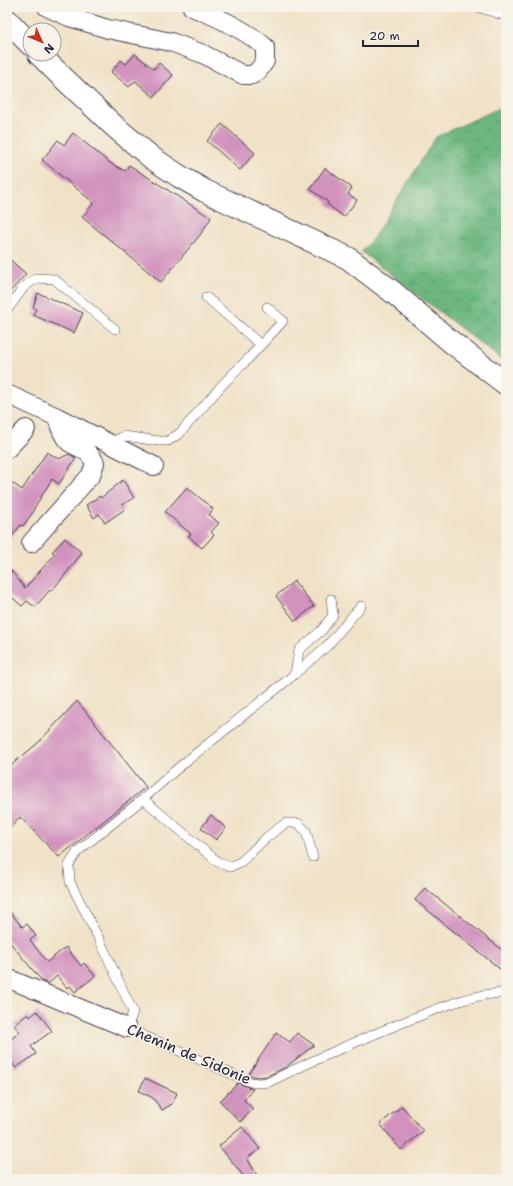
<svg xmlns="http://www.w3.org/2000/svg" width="513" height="1186" font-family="'Shantell Sans',sans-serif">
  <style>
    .forest { fill: url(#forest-crowns); stroke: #476c5d }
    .building { fill: #d192be }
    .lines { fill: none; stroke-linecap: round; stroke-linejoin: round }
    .service-casing { stroke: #413f50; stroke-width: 10 }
    .minor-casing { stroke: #413f50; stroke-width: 20 }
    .tertiary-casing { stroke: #413f50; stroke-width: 24 }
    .service { stroke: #fff; stroke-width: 9 }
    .minor { stroke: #fff; stroke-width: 18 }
    .tertiary { stroke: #fff; stroke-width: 22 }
    .labels { text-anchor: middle; stroke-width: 3.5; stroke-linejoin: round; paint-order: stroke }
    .street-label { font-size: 15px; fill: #22223b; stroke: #f7f3e8 }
  </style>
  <defs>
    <pattern id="forest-crowns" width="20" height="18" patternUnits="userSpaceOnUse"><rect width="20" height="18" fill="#6cb77f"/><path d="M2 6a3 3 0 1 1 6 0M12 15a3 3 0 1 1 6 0" fill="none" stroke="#589469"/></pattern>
  </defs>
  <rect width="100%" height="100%" fill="#f7f3e8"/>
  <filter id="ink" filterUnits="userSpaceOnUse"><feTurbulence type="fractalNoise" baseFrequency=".025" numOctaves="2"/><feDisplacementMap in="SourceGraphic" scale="8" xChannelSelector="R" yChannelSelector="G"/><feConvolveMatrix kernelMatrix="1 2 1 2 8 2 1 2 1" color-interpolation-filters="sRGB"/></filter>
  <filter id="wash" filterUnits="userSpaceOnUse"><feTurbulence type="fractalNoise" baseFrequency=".012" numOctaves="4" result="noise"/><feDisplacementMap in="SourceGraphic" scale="16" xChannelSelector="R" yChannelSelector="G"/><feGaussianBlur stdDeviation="0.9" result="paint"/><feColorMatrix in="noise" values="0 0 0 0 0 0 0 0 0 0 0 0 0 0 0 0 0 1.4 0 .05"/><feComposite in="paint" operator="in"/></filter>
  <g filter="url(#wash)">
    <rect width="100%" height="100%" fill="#f0e2c6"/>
    <!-- forest -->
    <path class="forest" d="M506,105V363L362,252L374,237L436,137Z"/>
    <g id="blocks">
      <!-- building -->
      <path class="building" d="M135,54L154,69L159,63L173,75L154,97L135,81L129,87L111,72L121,60L126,64Z
        M222,124L255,153L240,170L207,141Z
        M73,133L110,163L125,171L129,165L211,218L200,235L161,282L82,217L94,203L42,160L58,140L64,145Z
        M325,168L352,188L348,194L357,200L344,217L327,204L328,202L310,189Z
        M7,257L26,274L7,295Z
        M38,293L83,313L74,333L33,315L36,309L33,307Z
        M47,452L59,459L69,454L76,458L59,484L52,479L33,510L34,511L23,526L21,525L7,542V479L22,490Z
        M123,480L134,498L122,505L125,509L105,523L99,514L94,518L86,505L100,496L101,498Z
        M187,487L213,509L209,515L219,523L211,532L214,535L202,548L188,536L191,534L165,512Z
        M65,538L82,553L61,580L51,591L50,590L35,607L27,601L22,606L7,593V566L25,588L55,554L52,552Z
        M294,581L314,606L295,621L276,596Z
        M77,701L146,787L59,857L20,817L7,831V771L16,761L38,743Z
        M211,815L226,828L216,840L201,828Z
        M425,888L506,953V961L500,969L415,900Z
        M7,908L22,927L27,924L36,936L30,940L47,962L66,947L81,966L84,963L95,976L75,992L70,986L67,988L57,976L48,984L42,981L7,939Z
        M37,1011L52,1031L31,1046L36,1054L16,1068L7,1057V1042L20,1032L14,1025L28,1014L30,1017Z
        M276,1033L290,1042L297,1033L314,1045L286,1067L267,1076L258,1077L248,1075Z
        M145,1078L177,1093L172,1104L162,1110L153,1098L139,1091Z
        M238,1083L253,1089L244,1100L253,1109L240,1122L220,1101Z
        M402,1106L423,1131L401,1150L380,1124Z
        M242,1127L260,1149L247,1158L259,1179H246L219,1146Z"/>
    </g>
  </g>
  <g filter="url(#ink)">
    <use href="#blocks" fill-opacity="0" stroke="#413f50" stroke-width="1"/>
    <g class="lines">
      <!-- service casing -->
      <g class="service-casing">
        <path id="service" d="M478,7L506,16
          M206,297L261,345
          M7,310L24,287L37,278L54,279L115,329
          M110,443L124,436L159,441H168L180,433L223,384L248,359L283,321L267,307
          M361,606L328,645L290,678L178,768L143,799L78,851L69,865L70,882L100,941L133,1012L127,1028L250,1082L258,1083L269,1082C315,1059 362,1039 409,1020C440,1008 473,993 506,993
          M295,674L299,650L322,630L333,615L331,599
          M143,799L218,862L230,867L242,861L268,836L286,823H298L306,831L313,857"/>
      </g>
      <!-- minor casing -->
      <g class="minor-casing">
        <path id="minor" d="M47,7L69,17L108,29L171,42L203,54L243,75H252L258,71L265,61V47C247,31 215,16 192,7
          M7,394L57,417L154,466
          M7,449L26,429
          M31,543L91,475L95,463C87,447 82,451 69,442C62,436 59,425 57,417
          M7,978L127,1028"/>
      </g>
      <!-- tertiary casing -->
      <g class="tertiary-casing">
        <path id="tertiary" d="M7,20L30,44
          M39,54L57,72L114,126L152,158L179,176L205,191L348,258L394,293L450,341L506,384"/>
      </g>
      <!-- service -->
      <use href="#service" class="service"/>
      <!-- minor -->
      <use href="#minor" class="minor"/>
      <!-- tertiary -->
      <use href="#tertiary" class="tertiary"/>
    </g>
  </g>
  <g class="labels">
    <!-- street labels -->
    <g class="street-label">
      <text transform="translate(189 1054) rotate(23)" y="5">Chemin de Sidonie</text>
    </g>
  </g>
  <!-- margin -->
  <rect width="513" height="1186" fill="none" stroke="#f7f3e8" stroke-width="24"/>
  <!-- north arrow -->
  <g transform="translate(42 42) rotate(134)"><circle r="19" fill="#f7f3e8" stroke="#a29fa3"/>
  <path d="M0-3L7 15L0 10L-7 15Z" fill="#c8321e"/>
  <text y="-6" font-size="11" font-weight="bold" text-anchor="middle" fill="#22223b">N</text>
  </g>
  <!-- scale -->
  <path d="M363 40v6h55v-6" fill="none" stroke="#22223b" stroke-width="2"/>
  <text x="369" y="40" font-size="12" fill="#22223b" stroke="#f7f3e8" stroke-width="3" paint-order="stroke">20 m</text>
</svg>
